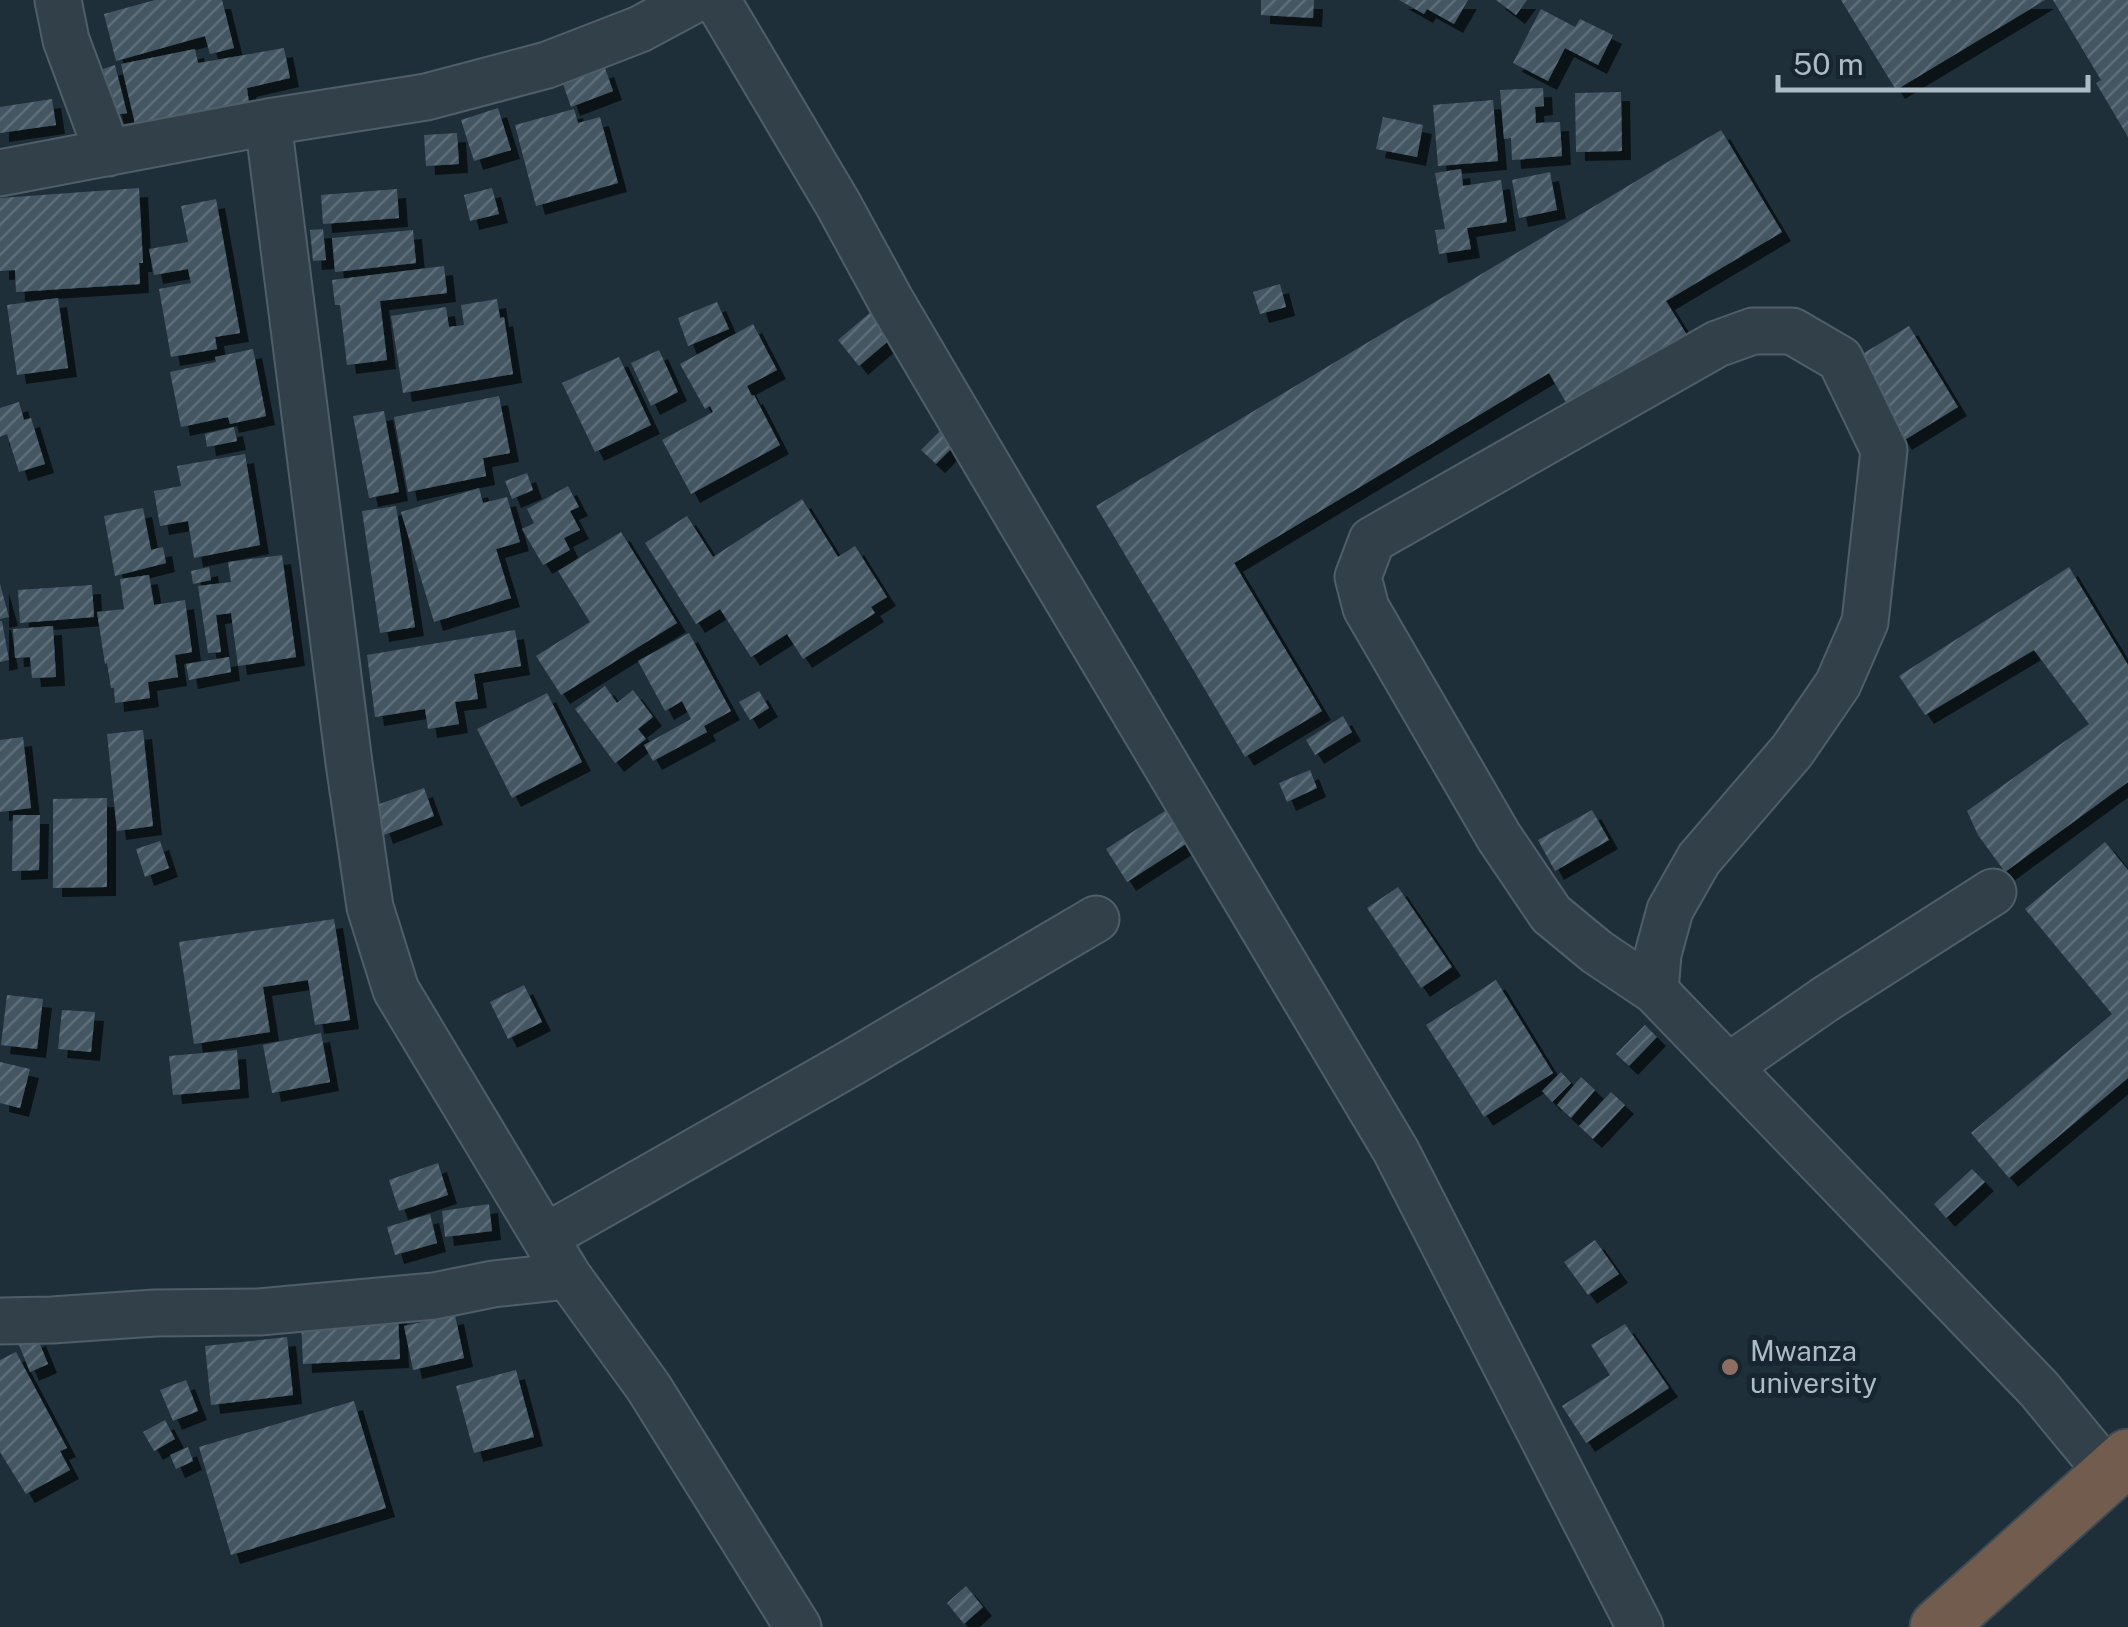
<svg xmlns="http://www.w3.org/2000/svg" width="2128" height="1627" font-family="'Public Sans',sans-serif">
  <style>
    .building { fill: url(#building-hatch); filter: url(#shadow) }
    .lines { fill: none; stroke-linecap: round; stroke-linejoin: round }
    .minor-casing { stroke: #4f5e68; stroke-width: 49 }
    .highway-casing { stroke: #3c4b54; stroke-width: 59 }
    .minor { stroke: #32404a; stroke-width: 45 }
    .highway { stroke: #715c4e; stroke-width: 55 }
    .education-dot { fill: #8d6e63; stroke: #17252e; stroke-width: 4 }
    .labels { text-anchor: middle; stroke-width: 10; stroke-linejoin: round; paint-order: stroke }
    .poi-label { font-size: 28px; fill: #acbcc7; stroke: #17252e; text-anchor: start }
  </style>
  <defs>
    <pattern id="building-hatch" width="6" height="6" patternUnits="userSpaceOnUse" patternTransform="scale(2.5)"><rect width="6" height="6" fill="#445764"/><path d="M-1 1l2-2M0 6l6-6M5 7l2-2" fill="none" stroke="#5c6d79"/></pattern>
    <filter id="shadow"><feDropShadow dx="9" dy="9" stdDeviation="0" flood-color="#0009"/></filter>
  </defs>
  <rect width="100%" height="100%" fill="#1e2f3a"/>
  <!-- building -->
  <path class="building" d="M155,0H222L234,48L210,54L205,36L116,61L104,14Z
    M1261,0H1314L1313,18L1261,15Z
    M1399,0H1468L1454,24L1427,9L1424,14Z
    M1496,0H1527L1516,15Z
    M1841,0H2045L1896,90Z
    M2053,0H2128V137L2096,83L2101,80Z
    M1541,9L1575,27L1580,19L1613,35L1598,65L1565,48L1548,81L1513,63Z
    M284,48L290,78L247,88L249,103L136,128L121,64L195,49L198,63Z
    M115,65L127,113L115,115L103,69Z
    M605,68L613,91L571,107L563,84Z
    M1543,88L1544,106L1535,107L1536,123L1560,122L1562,156L1512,160L1511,138L1504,139L1500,90Z
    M1621,92L1622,151L1576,152L1575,93Z
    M52,99L56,125L0,133V107Z
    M1493,100L1498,161L1438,166L1433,105Z
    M498,108L511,150L474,161L461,120Z
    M574,109L578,123L600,117L618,183L536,206L515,125Z
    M1383,117L1423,125L1417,157L1376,149Z
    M1721,130L1782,232L1666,301L1687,335L1568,406L1549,373L1234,563L1322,711L1245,757L1096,506Z
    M457,133L459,164L426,166L424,135Z
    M1461,169L1463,186L1501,180L1507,222L1467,228L1471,249L1439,254L1435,230L1445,229L1435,173Z
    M1550,172L1557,210L1519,218L1512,180Z
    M139,188L143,263H139L140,284L16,292L15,270L0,271V198Z
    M492,188L499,214L470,221L464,195Z
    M397,189L399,218L323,224L321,195Z
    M216,199L240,333L215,337L217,349L171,357L159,289L191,283L188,269L154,275L149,249L188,242L181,206Z
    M323,229L326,260L313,261L310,230Z
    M413,230L416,263L335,272L332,238Z
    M444,266L447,293L380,301L387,360L347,365L340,305H335L332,280Z
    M1280,284L1286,307L1260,314L1253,292Z
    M58,298L68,368L17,375L7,305Z
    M497,299L500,318L504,317L513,374L403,393L391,316L446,307L449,327L464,325L461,305Z
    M717,302L729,329L688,346L678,318Z
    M872,311L894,336L859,366L838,340Z
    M753,324L777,370L747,386L752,396L754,395L780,445L691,494L662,440L713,412L710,406L705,409L680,364Z
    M1909,326L1958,407L1903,441L1854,359Z
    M253,349L266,416L230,424L228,417L181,427L170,372L216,362L215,357Z
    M659,350L678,392L651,406L631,363Z
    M619,357L651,425L595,452L562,383Z
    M499,396L510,453L483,458L486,476L408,492L394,417Z
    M19,402L24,420L31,418L45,464L19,472L7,434L0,437V408Z
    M384,411L399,492L369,498L353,416Z
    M948,423L963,437L936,464L921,450Z
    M234,427L237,441L207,447L205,434Z
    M245,454L260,545L194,558L188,521L160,526L154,491L181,486L177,466Z
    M527,473L533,490L512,499L505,481Z
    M568,486L579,507L570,511L580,530L564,538L570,550L543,565L522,529L534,523L527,509Z
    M479,488L483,503L507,497L520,542L496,549L511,598L434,622L401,512Z
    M802,499L838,557L855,546L887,597L871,607L875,613L803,659L787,634L751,657L720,609L696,624L645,543L687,516L713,557Z
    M396,506L415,627L380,633L362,511Z
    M143,508L151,550L163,547L166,563L115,576L104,516Z
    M621,532L677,623L561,695L536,656L590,622L558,571Z
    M282,555L296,657L238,666L231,613L216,615L221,652L208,653L198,586L231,582L228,562Z
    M209,567L211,580L193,584L191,571Z
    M2069,567L2128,665V782L2005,872L1978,835L1967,811L2089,724L2034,650L1925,715L1899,676Z
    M149,575L154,605L185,600L192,652L175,655L178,677L148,682L150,698L115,703L114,688H111L107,663L105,664L97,612L124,609L120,579Z
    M0,584L9,617L0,619Z
    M92,585L94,617L20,623L18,590Z
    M0,621H2L9,660L0,662Z
    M53,626L56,677L32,678L30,657L15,658L13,629Z
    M515,630L521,666L474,674L478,699L455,702L459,724L428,729L425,709L375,717L367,655Z
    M689,633L731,711L704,726L707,732L653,761L644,745L691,719L682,701L665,711L638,661Z
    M229,657L231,672L189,680L186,664Z
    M605,686L617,703L633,690L653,717L638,729L646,739L615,763L575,709Z
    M759,691L769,708L750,720L739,702Z
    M547,693L582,762L512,798L477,729Z
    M1343,716L1352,732L1315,755L1306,740Z
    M143,730L153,826L117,831L107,734Z
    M23,737L31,808L0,812V740Z
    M1310,770L1317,788L1287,802L1279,783Z
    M424,788L434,816L384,835L374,806Z
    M107,798V887L53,888V799Z
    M1168,809L1189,842L1127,882L1106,849Z
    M1592,810L1609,840L1555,871L1538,840Z
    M13,815H40L39,870L12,871Z
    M160,841L169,868L145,877L136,849Z
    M2105,842L2128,870V1078L2009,1178L1971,1133L2112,1014L2025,909Z
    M1398,887L1452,967L1421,988L1367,908Z
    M334,919L350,1020L315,1025L308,980L263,987L270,1032L194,1044L179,942Z
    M1496,980L1553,1073L1484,1117L1426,1025Z
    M524,985L542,1022L508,1039L490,1002Z
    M7,995L43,999L37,1049L1,1045Z
    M62,1010L95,1012L91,1052L58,1049Z
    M1645,1025L1657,1037L1629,1066L1616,1054Z
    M321,1033L330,1082L272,1093L263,1045Z
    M237,1050L240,1089L173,1095L169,1056Z
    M0,1062L30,1069L20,1108L0,1103Z
    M1561,1072L1571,1083L1552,1102L1542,1091Z
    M1581,1077L1595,1090L1571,1118L1557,1105Z
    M1611,1092L1625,1105L1593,1139L1579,1126Z
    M438,1163L448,1195L399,1211L389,1180Z
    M1972,1169L1985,1182L1946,1218L1934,1204Z
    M489,1204L492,1231L445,1237L442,1211Z
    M430,1214L437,1243L395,1255L387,1227Z
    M1595,1240L1619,1274L1588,1295L1564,1262Z
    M398,1314L400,1359L303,1364L301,1320Z
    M455,1315L464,1358L413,1370L404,1326Z
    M1625,1324L1669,1388L1586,1443L1562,1406L1610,1375L1591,1345Z
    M37,1337L48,1364L30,1372L19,1345Z
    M287,1337L293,1395L211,1405L205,1346Z
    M16,1352L67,1448L60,1451L70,1470L26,1494L0,1452V1360Z
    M516,1370L534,1437L474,1453L456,1386Z
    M186,1380L198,1411L173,1421L160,1390Z
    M354,1401L386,1508L231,1555L199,1447Z
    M165,1420L175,1439L154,1451L143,1432Z
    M188,1447L193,1461L176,1469L170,1455Z
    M966,1586L983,1607L964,1624L947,1603Z"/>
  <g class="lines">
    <!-- minor casing -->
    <g class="minor-casing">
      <path id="minor" d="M58,0L66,40L108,153
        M717,0L838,204L892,303L1020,520L1396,1151L1640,1627
        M268,122L349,763L370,907L396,990L568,1276L649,1388L798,1627
        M0,173L268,122L426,97L547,65L640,29L694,0
        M1655,991L1597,952L1551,914L1499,837L1366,608L1358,577L1372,540L1717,344L1753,331H1792L1840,359L1884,450L1865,622L1838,684L1792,751L1699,859L1670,910L1658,954L1655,991L2039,1389L2109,1474
        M1728,1067L1824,1000L1993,892
        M545,1237L851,1063L1096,919
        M0,1321L52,1320L155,1313L259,1312L434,1296L493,1284L568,1276"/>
    </g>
    <!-- highway casing -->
    <g class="highway-casing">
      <path id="highway" d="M1938,1627L2128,1457"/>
    </g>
    <!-- minor -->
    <use href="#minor" class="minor"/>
    <!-- highway -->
    <use href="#highway" class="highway"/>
  </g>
  <!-- markers -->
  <circle class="education-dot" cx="1730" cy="1367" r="10"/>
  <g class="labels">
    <!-- poi labels -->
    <g class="poi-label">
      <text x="1750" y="1361">Mwanza<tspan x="1750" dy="32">university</tspan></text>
    </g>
  </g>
  <!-- scale -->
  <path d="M1778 75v15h310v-15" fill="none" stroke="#acbcc7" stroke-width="5"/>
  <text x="1793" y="75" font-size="30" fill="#acbcc7" stroke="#17252e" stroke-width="8" paint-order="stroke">50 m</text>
</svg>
